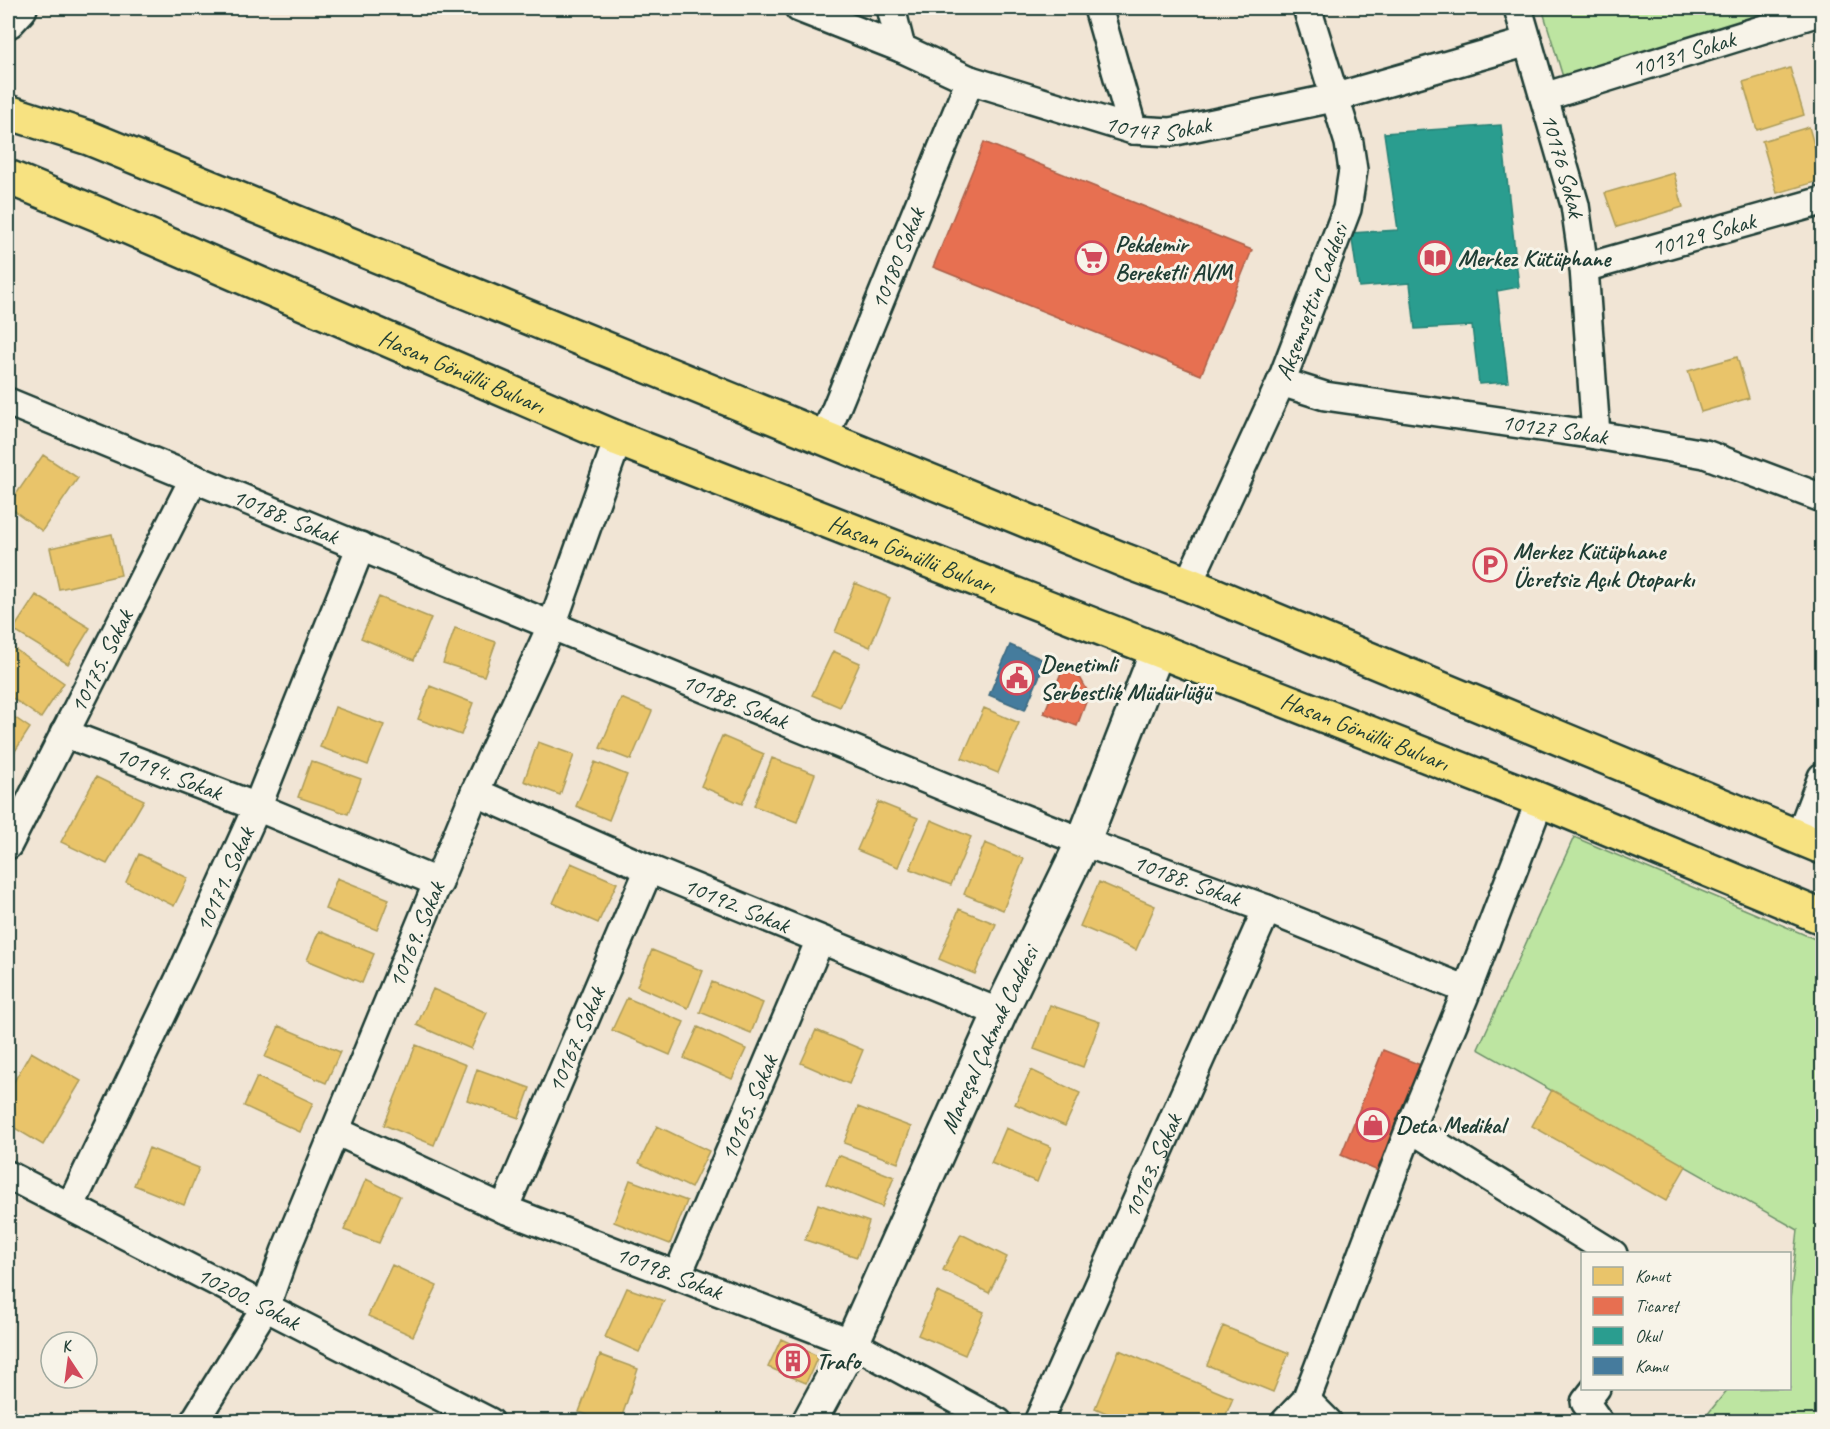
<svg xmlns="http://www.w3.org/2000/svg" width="1830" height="1429" font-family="Caveat,sans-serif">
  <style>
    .green { fill: #bde5a1; stroke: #6e916a; stroke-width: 1.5 }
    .homes { fill: #e9c46a; stroke: #ac9c5a; stroke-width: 1.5 }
    .shops { fill: #e76f51; stroke: #ab6048; stroke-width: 1.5 }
    .schools { fill: #2a9d8f; stroke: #278074; stroke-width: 1.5 }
    .public { fill: #457b9d; stroke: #3a687e; stroke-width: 1.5 }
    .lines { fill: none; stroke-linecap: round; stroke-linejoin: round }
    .street-casing { stroke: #1f3d34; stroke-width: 32 }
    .secondary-casing { stroke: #1f3d34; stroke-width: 38 }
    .primary-casing { stroke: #1f3d34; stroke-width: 38 }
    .street { stroke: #f7f3e8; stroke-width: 27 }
    .secondary { stroke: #f7f3e8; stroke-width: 33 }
    .primary { stroke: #f7e281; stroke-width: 33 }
    .labels { text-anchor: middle; stroke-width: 6; stroke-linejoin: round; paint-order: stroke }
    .street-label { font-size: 24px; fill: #1f3d34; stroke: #f7f3e8 }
    .poi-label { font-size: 24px; font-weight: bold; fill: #1f3d34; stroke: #f7f3e8; text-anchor: start }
  </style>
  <rect width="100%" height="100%" fill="#f1e5d5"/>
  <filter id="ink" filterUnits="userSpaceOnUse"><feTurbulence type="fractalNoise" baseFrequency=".0167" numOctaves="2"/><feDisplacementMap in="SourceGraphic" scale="12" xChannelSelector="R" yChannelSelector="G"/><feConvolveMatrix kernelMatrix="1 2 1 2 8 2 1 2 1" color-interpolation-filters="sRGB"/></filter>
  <g filter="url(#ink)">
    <!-- green -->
    <path class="green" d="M1542,8H1800L1563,77Z
      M1574,837L1822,942V1421H1702L1728,1389L1790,1388V1300L1798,1230L1478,1049Z"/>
    <!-- homes -->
    <path class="homes" d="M1790,68L1804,115L1757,130L1743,82Z
      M1809,127L1822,173V180L1777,193L1762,141Z
      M1674,173L1683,207L1617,227L1605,193Z
      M1737,357L1749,398L1701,412L1688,371Z
      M8,447L15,450L8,467Z
      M43,455L78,478L42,531L8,506Z
      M112,534L121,575L59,589L50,548Z
      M855,583L890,598L870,647L835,632Z
      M36,595L90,628L68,664L13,630Z
      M379,597L431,618L414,660L361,638Z
      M455,628L496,642L484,676L443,663Z
      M12,647L64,683L41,718L8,695V653Z
      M833,651L860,663L840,707L812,695Z
      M430,686L473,703L461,735L418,719Z
      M621,698L652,711L631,760L600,748Z
      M335,707L384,725L368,765L320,747Z
      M984,708L1019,723L998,773L962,758Z
      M8,713L30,728L8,762Z
      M722,736L764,754L742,804L701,786Z
      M538,742L574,755L560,795L524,781Z
      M772,758L815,774L797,822L754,806Z
      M311,761L361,779L348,814L298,797Z
      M595,762L627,775L609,820L576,806Z
      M96,777L144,800L107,864L61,842Z
      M878,802L918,818L898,867L857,850Z
      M931,820L971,837L951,885L910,869Z
      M985,843L1024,859L1003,910L964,894Z
      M139,854L188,878L174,906L126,882Z
      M571,863L617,883L598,923L553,903Z
      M337,878L389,899L377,930L325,909Z
      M1099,882L1155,906L1136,950L1080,926Z
      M959,909L996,924L975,974L939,959Z
      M319,931L374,954L362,983L307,960Z
      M652,950L703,971L688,1008L637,986Z
      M712,982L763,1003L751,1033L700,1012Z
      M433,989L487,1013L471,1049L417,1025Z
      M627,998L684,1022L670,1055L612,1030Z
      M1050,1005L1100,1022L1083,1067L1034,1049Z
      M279,1026L340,1052L326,1083L265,1057Z
      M698,1027L746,1049L732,1079L684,1058Z
      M816,1030L863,1050L849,1084L801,1063Z
      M416,1045L466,1065L434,1145L384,1125Z
      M31,1052L81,1081L43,1145L8,1124V1092Z
      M477,1069L530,1088L519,1118L467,1100Z
      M1031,1070L1080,1093L1065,1126L1015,1104Z
      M257,1077L313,1103L300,1132L244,1106Z
      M1552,1090L1686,1166L1666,1201L1532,1126Z
      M858,1107L911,1127L898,1163L844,1143Z
      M657,1126L709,1151L691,1188L639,1163Z
      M1006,1128L1051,1147L1037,1182L991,1163Z
      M149,1148L199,1168L184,1205L134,1185Z
      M838,1155L894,1177L882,1207L826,1184Z
      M366,1179L400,1196L379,1243L344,1230Z
      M630,1180L687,1201L670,1244L614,1222Z
      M818,1204L869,1222L857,1257L805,1240Z
      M961,1234L1007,1257L989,1293L943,1270Z
      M392,1265L437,1286L413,1336L368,1316Z
      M627,1288L664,1301L639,1352L605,1337Z
      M937,1292L984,1312L965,1355L918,1335Z
      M1223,1326L1289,1353L1273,1392L1207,1365Z
      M781,1339L818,1356L806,1383L768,1367Z
      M1119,1350L1233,1398L1223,1422H1127L1095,1408Z
      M600,1355L638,1369L620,1422H607L579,1412Z"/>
    <!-- shops -->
    <path class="shops" d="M984,142L1252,250L1201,375L933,267Z
      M1064,666L1081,679L1089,694L1077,726L1044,713Z
      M1383,1050L1428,1068L1385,1174L1341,1155Z"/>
    <!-- schools -->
    <path class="schools" d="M1501,125L1519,287L1497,291L1508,382L1479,384L1472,326L1415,329L1410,283L1359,287L1351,233L1398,230L1384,133Z"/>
    <!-- public -->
    <path class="public" d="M1010,645L1046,661L1025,710L989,695Z"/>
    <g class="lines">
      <!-- street casing -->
      <g class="street-casing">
        <g id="street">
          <path id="s1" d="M799,8L901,48L970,80L1133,130L1171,132L1333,98L1528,42"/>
          <path d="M891,8L901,48"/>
          <path d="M1098,8L1133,130"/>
          <path id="s2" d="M1518,8L1575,205L1584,268L1596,435"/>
          <path id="s3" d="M1544,97L1822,11"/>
          <path id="s4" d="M1584,268L1822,201"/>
          <path id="s5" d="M1281,382L1325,396L1596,435L1705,454L1822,498"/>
          <path id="s6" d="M8,402L969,797L1083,842L1267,909L1467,990"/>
          <path id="s7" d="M824,438L970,80"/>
          <path id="s8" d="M1188,584L1281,382L1347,209L1353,170L1349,143L1307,8"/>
          <path id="s9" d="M64,733L257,807L439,883"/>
          <path id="s10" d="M475,792L649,869L1000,1013"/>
          <path d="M1799,838L1822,777"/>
          <path id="s11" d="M8,845L194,478"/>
          <path d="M1410,1128L1613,1254"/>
          <path id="s12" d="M336,1131L504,1209L852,1343L998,1422"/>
          <path id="s13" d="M8,1175L490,1422"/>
          <path id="s14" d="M71,1205L183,971L257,807L361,546"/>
          <path id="s15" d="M504,1209L649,869"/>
          <path id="s16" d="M677,1276L820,940"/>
          <path d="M1596,1388L1585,1402L1599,1422"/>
          <path d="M1306,1400L1328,1422"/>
          <path id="s17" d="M194,1422L266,1306L285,1252L475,792L552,625L618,439"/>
          <path id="s18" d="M1038,1422L1267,909"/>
          <path d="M1285,1422L1306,1400L1410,1128L1467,990L1540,800"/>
        </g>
      </g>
      <!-- secondary casing -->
      <g class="secondary-casing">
        <g id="secondary">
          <path d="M8,21L20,8"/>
          <path id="s19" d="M809,1422L852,1343L1000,1013L1083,842L1157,652"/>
        </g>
      </g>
      <!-- primary casing -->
      <g class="primary-casing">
        <g id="primary">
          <path d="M8,112L89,138L1126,561L1188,584L1822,847"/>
          <path id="s20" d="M8,177L100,215L618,439L1540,800L1822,917"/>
        </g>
      </g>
      <!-- street -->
      <use href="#street" class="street"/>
      <!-- secondary -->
      <use href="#secondary" class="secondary"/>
      <!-- primary -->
      <use href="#primary" class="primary"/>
    </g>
  </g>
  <!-- icons -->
  <defs>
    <g id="supermarket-ring" transform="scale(1.725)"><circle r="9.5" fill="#f7f3e8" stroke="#d1495b" stroke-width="1.5"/><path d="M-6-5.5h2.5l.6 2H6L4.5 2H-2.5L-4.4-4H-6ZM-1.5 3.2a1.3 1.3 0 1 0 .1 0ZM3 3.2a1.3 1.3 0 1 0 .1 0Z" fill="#d1495b"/></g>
    <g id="library-ring" transform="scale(1.725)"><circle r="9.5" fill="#f7f3e8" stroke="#d1495b" stroke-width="1.5"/><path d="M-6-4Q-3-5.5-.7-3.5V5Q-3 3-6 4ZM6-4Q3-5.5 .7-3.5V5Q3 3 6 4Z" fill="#d1495b"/></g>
    <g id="parking-ring" transform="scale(1.725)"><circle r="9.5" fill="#f7f3e8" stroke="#d1495b" stroke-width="1.5"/><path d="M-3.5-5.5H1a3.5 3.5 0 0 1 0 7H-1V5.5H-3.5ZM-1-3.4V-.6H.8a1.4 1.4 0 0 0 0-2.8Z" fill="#d1495b"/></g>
    <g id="civic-ring" transform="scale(1.725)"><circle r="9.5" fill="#f7f3e8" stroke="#d1495b" stroke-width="1.5"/><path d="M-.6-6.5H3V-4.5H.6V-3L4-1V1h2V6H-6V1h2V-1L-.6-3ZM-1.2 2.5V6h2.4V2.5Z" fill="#d1495b"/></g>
    <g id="shop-ring" transform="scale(1.725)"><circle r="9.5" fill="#f7f3e8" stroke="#d1495b" stroke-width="1.5"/><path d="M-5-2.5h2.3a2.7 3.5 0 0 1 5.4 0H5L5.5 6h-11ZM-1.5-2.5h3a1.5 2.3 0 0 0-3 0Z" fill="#d1495b"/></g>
    <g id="building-ring" transform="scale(1.725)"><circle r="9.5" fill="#f7f3e8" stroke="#d1495b" stroke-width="1.5"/><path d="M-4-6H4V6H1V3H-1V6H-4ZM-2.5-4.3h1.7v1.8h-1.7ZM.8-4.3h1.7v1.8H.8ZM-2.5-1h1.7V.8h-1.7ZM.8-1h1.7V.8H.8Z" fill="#d1495b"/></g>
  </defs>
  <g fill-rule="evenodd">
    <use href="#supermarket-ring" x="1092" y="258"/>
    <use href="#library-ring" x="1435" y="258"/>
    <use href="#parking-ring" x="1490" y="565"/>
    <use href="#civic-ring" x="1017" y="678"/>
    <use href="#shop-ring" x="1373" y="1125"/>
    <use href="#building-ring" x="793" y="1361"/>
  </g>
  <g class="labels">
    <!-- street labels -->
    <g class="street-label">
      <text dy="8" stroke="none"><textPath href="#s3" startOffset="146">10131 Sokak</textPath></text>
      <text dy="8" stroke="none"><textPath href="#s1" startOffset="381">10147 Sokak</textPath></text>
      <text dy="8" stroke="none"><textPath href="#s2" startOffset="164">10176 Sokak</textPath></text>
      <text dy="8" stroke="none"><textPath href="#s4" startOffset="124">10129 Sokak</textPath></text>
      <text dy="8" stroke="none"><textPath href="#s7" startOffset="194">10180 Sokak</textPath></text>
      <text dy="8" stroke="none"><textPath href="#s8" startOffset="308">Akşemsettin Caddesi</textPath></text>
      <text dy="8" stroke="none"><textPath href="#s20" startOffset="494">Hasan Gönüllü Bulvarı</textPath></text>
      <text dy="8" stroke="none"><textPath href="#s5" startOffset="278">10127 Sokak</textPath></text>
      <text dy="8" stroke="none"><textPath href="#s6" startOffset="300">10188. Sokak</textPath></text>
      <text dy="8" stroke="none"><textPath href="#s20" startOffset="980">Hasan Gönüllü Bulvarı</textPath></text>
      <text dy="8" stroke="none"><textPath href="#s11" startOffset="206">10175. Sokak</textPath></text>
      <text dy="8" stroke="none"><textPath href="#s6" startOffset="786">10188. Sokak</textPath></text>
      <text dy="8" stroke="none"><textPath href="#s20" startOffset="1466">Hasan Gönüllü Bulvarı</textPath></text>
      <text dy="8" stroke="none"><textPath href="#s9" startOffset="112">10194. Sokak</textPath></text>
      <text dy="8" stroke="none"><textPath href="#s14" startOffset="360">10171. Sokak</textPath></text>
      <text dy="8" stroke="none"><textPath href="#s6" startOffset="1272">10188. Sokak</textPath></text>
      <text dy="8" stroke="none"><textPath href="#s10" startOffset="285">10192. Sokak</textPath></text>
      <text dy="8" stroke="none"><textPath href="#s17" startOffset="537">10169. Sokak</textPath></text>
      <text dy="8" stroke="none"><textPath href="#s15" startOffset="184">10167. Sokak</textPath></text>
      <text dy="8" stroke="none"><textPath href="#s19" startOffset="423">Mareşal Çakmak Caddesi</textPath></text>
      <text dy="8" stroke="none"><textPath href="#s16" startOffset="183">10165. Sokak</textPath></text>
      <text dy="8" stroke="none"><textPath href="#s18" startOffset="280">10163. Sokak</textPath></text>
      <text dy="8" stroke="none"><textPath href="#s12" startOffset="362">10198. Sokak</textPath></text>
      <text dy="8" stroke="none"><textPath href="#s13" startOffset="270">10200. Sokak</textPath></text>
    </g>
    <!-- poi labels -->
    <g class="poi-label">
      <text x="1115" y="252">Pekdemir<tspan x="1115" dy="28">Bereketli AVM</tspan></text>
      <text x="1458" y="266">Merkez Kütüphane</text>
      <text x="1513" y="559">Merkez Kütüphane<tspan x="1513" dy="28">Ücretsiz Açık Otoparkı</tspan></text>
      <text x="1040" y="672">Denetimli<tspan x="1040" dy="28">Serbestlik Müdürlüğü</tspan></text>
      <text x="1396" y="1133">Deta Medikal</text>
      <text x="816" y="1369">Trafo</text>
    </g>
  </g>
  <!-- margin -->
  <rect width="1830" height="1429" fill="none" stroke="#f7f3e8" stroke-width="30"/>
  <rect x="15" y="15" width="1800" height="1399" fill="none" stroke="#1f3d34" stroke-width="2" filter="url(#ink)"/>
  <!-- legend -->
  <rect x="1581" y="1252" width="210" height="138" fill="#f7f3e8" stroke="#a1aaa0" stroke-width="1.5"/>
  <rect x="1593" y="1267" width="30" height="18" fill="#e9c46a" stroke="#a1aaa0" stroke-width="1.5"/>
  <text x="1635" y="1282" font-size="18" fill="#1f3d34">Konut</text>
  <rect x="1593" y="1297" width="30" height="18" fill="#e76f51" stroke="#a1aaa0" stroke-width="1.5"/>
  <text x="1635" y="1312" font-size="18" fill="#1f3d34">Ticaret</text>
  <rect x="1593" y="1327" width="30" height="18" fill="#2a9d8f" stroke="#a1aaa0" stroke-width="1.5"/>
  <text x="1635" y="1342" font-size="18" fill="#1f3d34">Okul</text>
  <rect x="1593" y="1357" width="30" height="18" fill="#457b9d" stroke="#a1aaa0" stroke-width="1.5"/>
  <text x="1635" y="1372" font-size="18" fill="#1f3d34">Kamu</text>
  <!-- north arrow -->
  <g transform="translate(69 1360) rotate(347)"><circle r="28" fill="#f7f3e8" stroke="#a1aaa0" stroke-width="1.5"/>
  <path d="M0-4.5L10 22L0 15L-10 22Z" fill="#d1495b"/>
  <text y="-9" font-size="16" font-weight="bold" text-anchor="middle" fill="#1f3d34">K</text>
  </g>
</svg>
